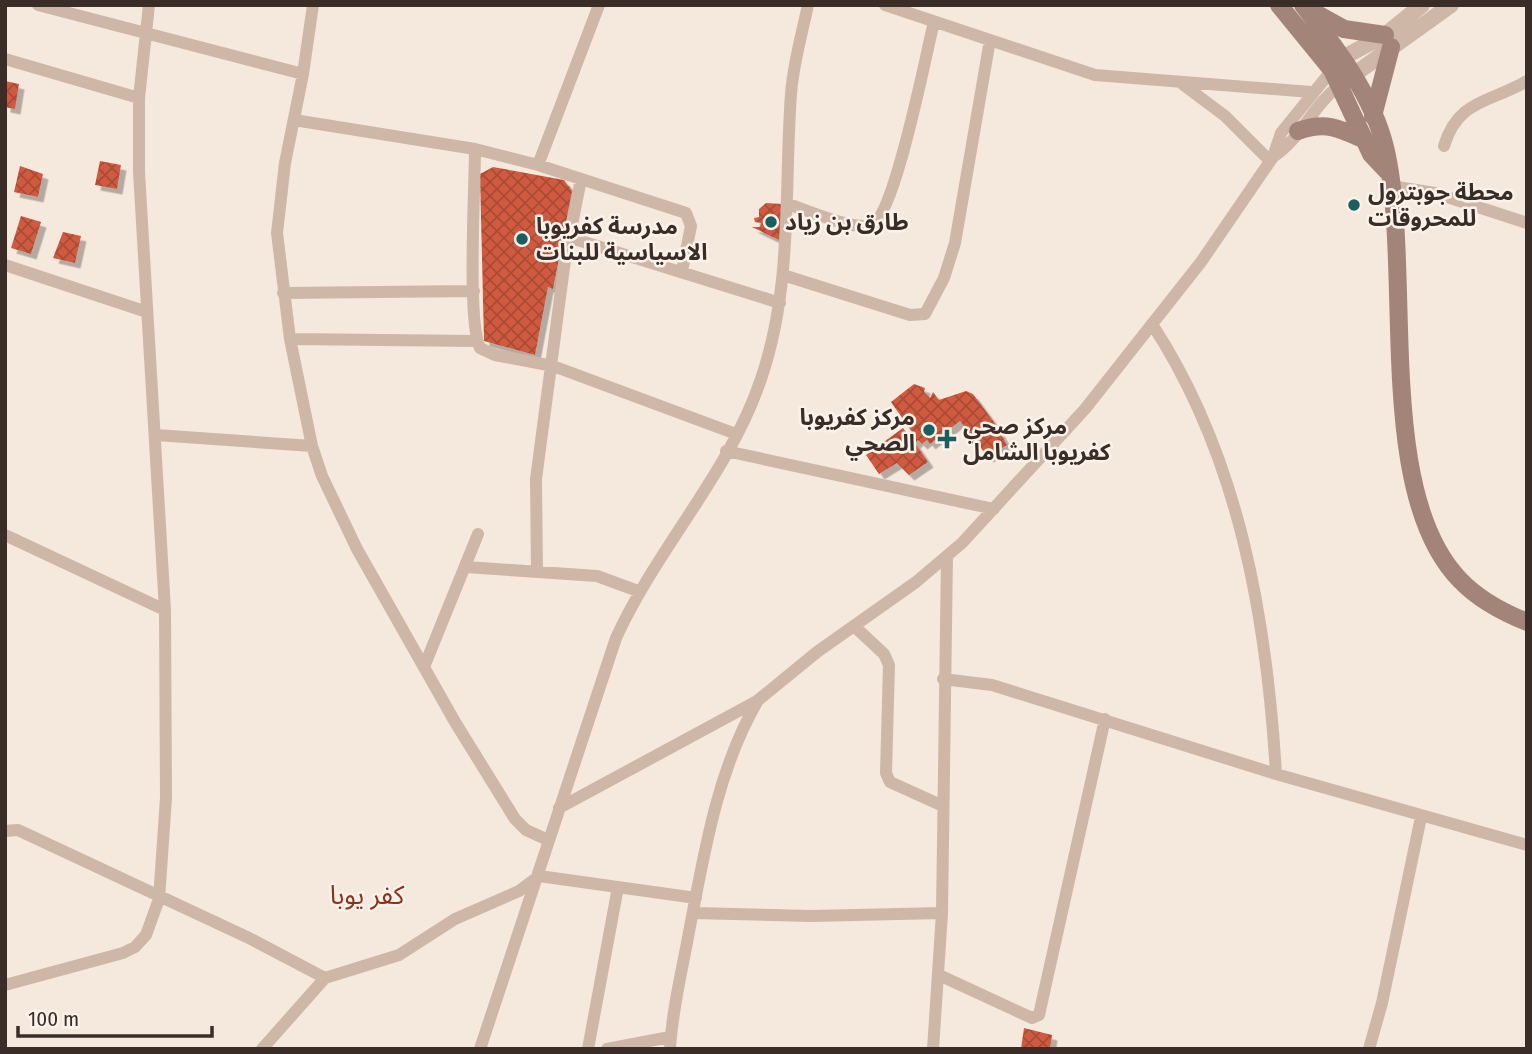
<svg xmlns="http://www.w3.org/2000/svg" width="1532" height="1054" font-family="'Fira Sans Condensed','Noto Sans Arabic',sans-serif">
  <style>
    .building { fill: url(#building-cross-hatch); filter: url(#shadow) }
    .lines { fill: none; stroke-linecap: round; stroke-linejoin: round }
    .minor { stroke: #ceb7a7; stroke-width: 12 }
    .tertiary { stroke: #ceb7a7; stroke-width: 16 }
    .secondary { stroke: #a28578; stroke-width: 18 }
    .poi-dot { fill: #1a5f60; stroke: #fbf2ea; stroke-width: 2.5 }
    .labels { text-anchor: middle; stroke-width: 5; stroke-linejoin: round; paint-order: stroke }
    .poi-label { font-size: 23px; font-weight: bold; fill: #3a2d28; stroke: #fbf2ea; text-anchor: start }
    .quarter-label { font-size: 26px; fill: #912f1a; stroke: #fbf2ea }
  </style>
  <defs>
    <pattern id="building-cross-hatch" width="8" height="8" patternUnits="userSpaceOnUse" patternTransform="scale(1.75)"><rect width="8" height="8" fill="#d05a3f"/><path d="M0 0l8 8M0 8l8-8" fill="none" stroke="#aa4b35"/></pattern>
    <filter id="shadow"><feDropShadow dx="5.5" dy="5.5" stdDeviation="0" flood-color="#0004"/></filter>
  </defs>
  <rect width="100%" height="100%" fill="#f5e8dd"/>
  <!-- building -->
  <path class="building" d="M5,81L19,84L15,109L5,107Z
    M100,161L121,165L117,189L95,185Z
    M20,166L43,174L38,197L14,192Z
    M493,167L564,180L572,191L553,289L548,287L535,355L484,341L480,174Z
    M766,203L782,204L781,241L752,227H760L761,223L755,222L754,218L759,217V209Z
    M21,216L41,222L31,254L11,248Z
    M63,232L81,236L75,263L53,258Z
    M914,384L925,388L924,392L930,398L933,392L939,400L966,391L973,394L996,425L1007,445L988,457L960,421L930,444L927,440L922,444L918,440L915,443L928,462L909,475L897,463L879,474L866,455L903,428L908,435L912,432L891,402Z
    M1024,1028L1052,1035L1050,1049H1021Z"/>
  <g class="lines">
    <!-- minor -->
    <path class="minor" d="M38,5L303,74
      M313,5L303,74L285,163L277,233L290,339L312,446L322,476L357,549L455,722L515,819L526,830L548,840
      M885,5L1095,75L1311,92
      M5,59L139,98
      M1181,83L1225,116L1270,161
      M294,120L475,149L538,165L686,213L691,226L682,271
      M1444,146C1458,99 1490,103 1527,81
      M475,149C475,187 467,322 480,348L495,355L553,366L736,434
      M1273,157L1281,133L1332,70
      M538,165L599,5
      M1391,186L1435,193L1527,223
      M788,204C806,210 854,231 871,225C895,217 926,53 934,22
      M568,237L780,303
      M5,265L147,312
      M783,275L910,315L925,314L944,278L955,243L990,40
      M283,293L474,291
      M1152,324C1239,457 1267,619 1276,774
      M290,339L476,341
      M156,435L312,446
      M726,451L994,509
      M5,535L165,610
      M466,567L597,576L638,591
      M537,572L536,479L565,260L581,179
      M854,626L884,654L889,665L886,773L890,782L943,806
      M424,667L478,534
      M943,679L992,685L1276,774L1527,845
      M559,808L757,701L817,652L916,582L962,543L1085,409L1201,262L1273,157C1301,139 1313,105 1340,85
      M5,831L18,830L249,938L325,978
      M693,913L811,916L942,913
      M939,975L1032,1018L1039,1015L1105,719
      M5,985L123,953L135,947L146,935L159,899L166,798L165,610L139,172V98L149,5
      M262,1049L325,978L399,955L455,919L519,891L539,876L696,898
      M480,1049L616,638C657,548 730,472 761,379C793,286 784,189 791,94C793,64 802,34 808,5
      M588,1049L618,887
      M607,1049L670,1037
      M670,1049C672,1010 682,971 689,932C704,854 717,771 757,702
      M933,1049L942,913L947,556
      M1369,1049L1382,1003L1421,817"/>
    <!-- tertiary -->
    <path class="tertiary" d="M1334,68L1344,57L1385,35L1422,5
      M1345,81L1451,5"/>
    <!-- secondary -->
    <path class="secondary" d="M1279,5L1332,70L1371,154L1388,172
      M1303,5C1336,48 1372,94 1385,147C1414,267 1373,491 1460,580C1479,600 1502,612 1527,622
      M1315,13L1344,29L1385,35
      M1373,116L1391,47
      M1298,131C1326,121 1339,128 1365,140"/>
  </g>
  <!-- markers -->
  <g class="poi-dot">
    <circle cx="1354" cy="205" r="7"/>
    <circle cx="771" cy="222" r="7"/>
    <circle cx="522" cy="239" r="7"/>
    <circle cx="929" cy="430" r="7"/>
    <path d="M943.5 428.5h7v7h7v7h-7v7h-7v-7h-7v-7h7z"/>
  </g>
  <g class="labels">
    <!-- poi labels -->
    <g class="poi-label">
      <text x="1368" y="200">محطة جوبترول<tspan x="1368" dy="26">للمحروقات</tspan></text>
      <text x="785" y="230">طارق بن زياد</text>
      <text x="536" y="234">مدرسة كفريوبا<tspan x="536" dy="26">الاسياسية للبنات</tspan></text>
      <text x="915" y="425" text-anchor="end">مركز كفريوبا<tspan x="915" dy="26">الصحي</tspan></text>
      <text x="963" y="434">مركز صحي<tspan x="963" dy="26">كفريوبا الشامل</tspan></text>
    </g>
    <!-- quarter labels -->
    <g class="quarter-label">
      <text x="367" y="904">كفر يوبا</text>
    </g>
  </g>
  <!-- border -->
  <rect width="1532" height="1054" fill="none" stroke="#3a2d28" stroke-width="14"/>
  <!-- scale -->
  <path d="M18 1026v10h194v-10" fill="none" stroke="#3a2d28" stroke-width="3.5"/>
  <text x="28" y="1026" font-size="21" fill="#3a2d28" stroke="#fbf2ea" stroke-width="5" paint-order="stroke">100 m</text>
</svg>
